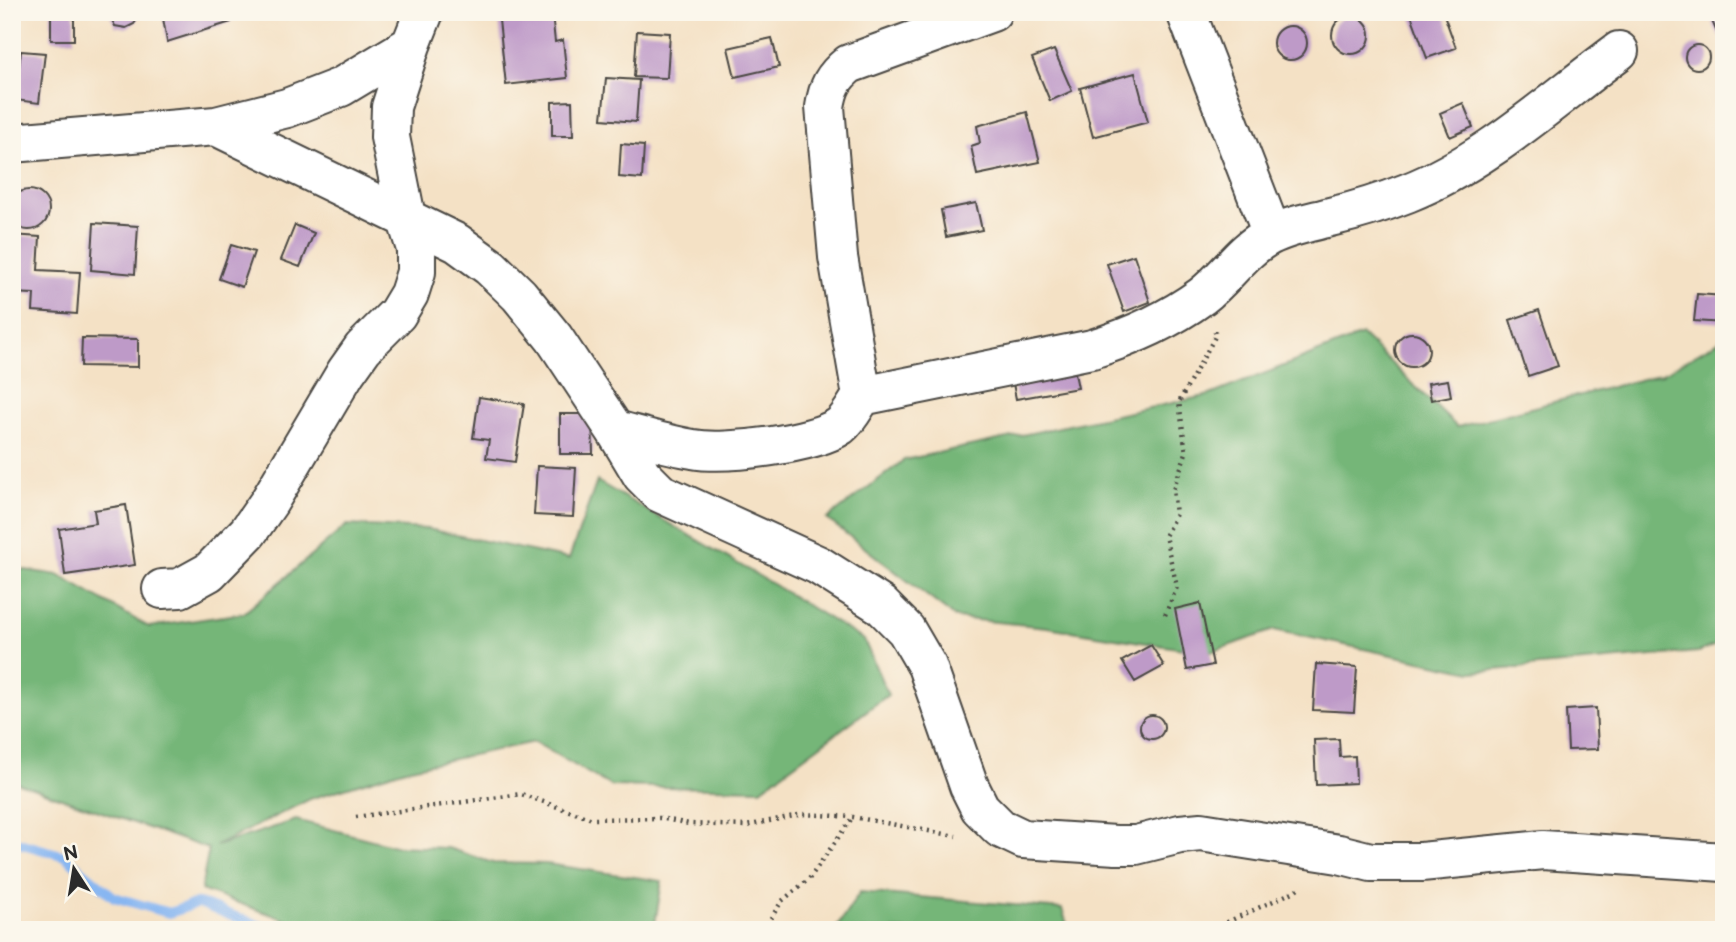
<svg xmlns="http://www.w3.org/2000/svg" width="1736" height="942" font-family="'Balsamiq Sans',sans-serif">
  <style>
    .forest { fill: #74b678; stroke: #507052; stroke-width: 2 }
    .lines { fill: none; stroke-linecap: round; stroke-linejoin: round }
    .stream { stroke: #87b6f1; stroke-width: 10 }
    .building { fill: #be9ac8 }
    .street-casing { stroke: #494642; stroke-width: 42 }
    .path { stroke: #494642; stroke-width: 4.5; stroke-dasharray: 2 5; stroke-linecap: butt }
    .street { stroke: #fff; stroke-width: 38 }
  </style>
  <rect width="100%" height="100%" fill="#fbf7ec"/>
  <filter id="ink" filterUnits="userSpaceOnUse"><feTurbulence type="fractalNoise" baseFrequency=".0143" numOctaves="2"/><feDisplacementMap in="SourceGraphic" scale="14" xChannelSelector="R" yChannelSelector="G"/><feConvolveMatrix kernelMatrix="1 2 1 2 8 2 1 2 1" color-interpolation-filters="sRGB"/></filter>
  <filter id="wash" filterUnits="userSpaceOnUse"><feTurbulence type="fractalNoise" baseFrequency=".00686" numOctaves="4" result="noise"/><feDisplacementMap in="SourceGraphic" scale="28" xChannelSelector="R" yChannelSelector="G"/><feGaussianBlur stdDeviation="1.57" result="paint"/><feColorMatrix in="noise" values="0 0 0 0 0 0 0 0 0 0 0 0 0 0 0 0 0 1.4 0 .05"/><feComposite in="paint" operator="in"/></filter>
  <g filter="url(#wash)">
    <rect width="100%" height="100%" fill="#f4e1c5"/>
    <!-- forest -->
    <path class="forest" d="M1362,335L1457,427L1662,374L1724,338V642L1698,652L1472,672L1274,630L1208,653L1047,627L956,618L827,519L904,460L1210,395Z
      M597,481L764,579L864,640L888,695L761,789L611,786L534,742L406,769L310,799L216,846L296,820L395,846L448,848L493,863L547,864L662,881L654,930H340L301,925L201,890L209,849L12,781V568L58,575L149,627L244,613L347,525L428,529L569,559Z
      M860,892L1062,909L1069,930H835Z"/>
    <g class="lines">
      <!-- stream -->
      <path class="stream" d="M12,841L65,856L114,897L169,913L198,903L271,930"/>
    </g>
    <g id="blocks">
      <!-- building -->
      <path class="building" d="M51,12H74V40H51Z
        M108,12H140V15L134,24L126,28L115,26Z
        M162,12H228L231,22L167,42Z
        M1270,12H1293V13L1271,18Z
        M1410,12H1443L1456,48L1427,58Z
        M1708,12H1724V35L1719,37Z
        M552,14L555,42L563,40L567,78L506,85L499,20Z
        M1332 35a19 19 0 1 1 38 0a19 19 0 1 1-38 0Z
        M1273 43a17 17 0 1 1 34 0a17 17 0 1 1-34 0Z
        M637,31L670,33L667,78L634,77Z
        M772,38L779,67L735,77L728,48Z
        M1685 57a12 12 0 1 1 24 0a12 12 0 1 1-24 0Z
        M1054,50L1072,91L1050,101L1032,58Z
        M21,51L45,53L39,103L15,100Z
        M1135,73L1148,122L1093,137L1080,88Z
        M606,78L639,80L636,122L602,119Z
        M572,101L573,136H552V102Z
        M1463,103L1473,127L1450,137L1440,113Z
        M1027,112L1040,162L977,175L971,146L980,143L977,126Z
        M621,144L644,146L642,179L619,177Z
        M9 210a20 20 0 1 1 40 0a20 20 0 1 1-40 0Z
        M976,203L982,230L946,237L941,210Z
        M94,223L138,226L135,274L91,270Z
        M295,225L314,233L300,267L281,260Z
        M12,235L40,237L38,270L80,272L77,314L33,311L34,294L12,293Z
        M231,245L254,252L242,287L219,279Z
        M1134,255L1150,302L1124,312L1107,264Z
        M1697,294L1724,296V323L1694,321Z
        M1539,310L1558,366L1528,376L1510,320Z
        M1395 350a17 17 0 1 1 34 0a17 17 0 1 1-34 0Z
        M82,338L138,339V367L81,366Z
        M1073,363L1078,388L1016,399L1011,373Z
        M1448,380L1451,396L1431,400L1428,383Z
        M479,397L524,404L515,462L486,458L489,440L473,438Z
        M560,414H592L593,454H560Z
        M537,466L576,468L573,517L534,515Z
        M126,505L135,565L65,575L59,529L96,523L94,510Z
        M1200,603L1213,665L1187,670L1175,609Z
        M1151,645L1164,666L1135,682L1122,661Z
        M1316,664L1357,667L1354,712L1313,710Z
        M1596,708L1598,749L1568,750L1566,710Z
        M1140 727a12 12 0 1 1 24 0a12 12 0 1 1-24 0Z
        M1339,739L1340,757L1355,756L1356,783L1316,785L1314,740Z"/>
    </g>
  </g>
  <g filter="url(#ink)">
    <use href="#blocks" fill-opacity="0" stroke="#494642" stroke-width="2"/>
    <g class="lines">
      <!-- street casing -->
      <g class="street-casing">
        <path id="street" d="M1186,12L1272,234
          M216,126L457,243L490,267L519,295L554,338L615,430L642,475L660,493L818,565L881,605L906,630L927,666L969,786L980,808L1000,828L1023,839L1116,845H1136L1180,834L1201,832L1339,854L1371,862H1421L1543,850L1724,862
          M12,143L216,126L287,108L341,87L411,45L424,12
          M862,396L838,257L825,107C828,87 833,77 849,64L992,12
          M615,430C641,436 667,445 693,449C725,455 814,444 840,426C849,419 856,405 862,396L1092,349C1131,337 1169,320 1202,296C1226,278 1242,250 1269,236C1288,226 1311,222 1330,217C1356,211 1382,203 1407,193C1486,162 1551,101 1619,51
          M162,589L180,588L209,572L248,532L269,502L346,372L363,348L397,314L409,294L416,272V249L406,217L390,137L391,107L411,45"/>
      </g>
      <!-- path -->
      <path class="path" d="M1165,615L1177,587L1165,536L1176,514L1173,490L1186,453L1179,402L1216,335L1214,329
        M356,817L521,794L592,819L660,818L689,824L746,826L803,814L853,817L956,836
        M1214,928L1293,892L1301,886
        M763,930L782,901L809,879L852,818"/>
      <!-- street -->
      <use href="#street" class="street"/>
    </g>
  </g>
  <!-- margin -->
  <rect width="1736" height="942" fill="none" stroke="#fbf7ec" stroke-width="42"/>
  <!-- north arrow -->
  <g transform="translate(74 869) rotate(348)" stroke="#fbf7ec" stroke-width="5" paint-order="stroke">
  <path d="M0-5L12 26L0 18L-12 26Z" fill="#2b2b2b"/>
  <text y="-10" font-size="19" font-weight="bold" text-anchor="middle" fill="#2b2b2b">N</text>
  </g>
</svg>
